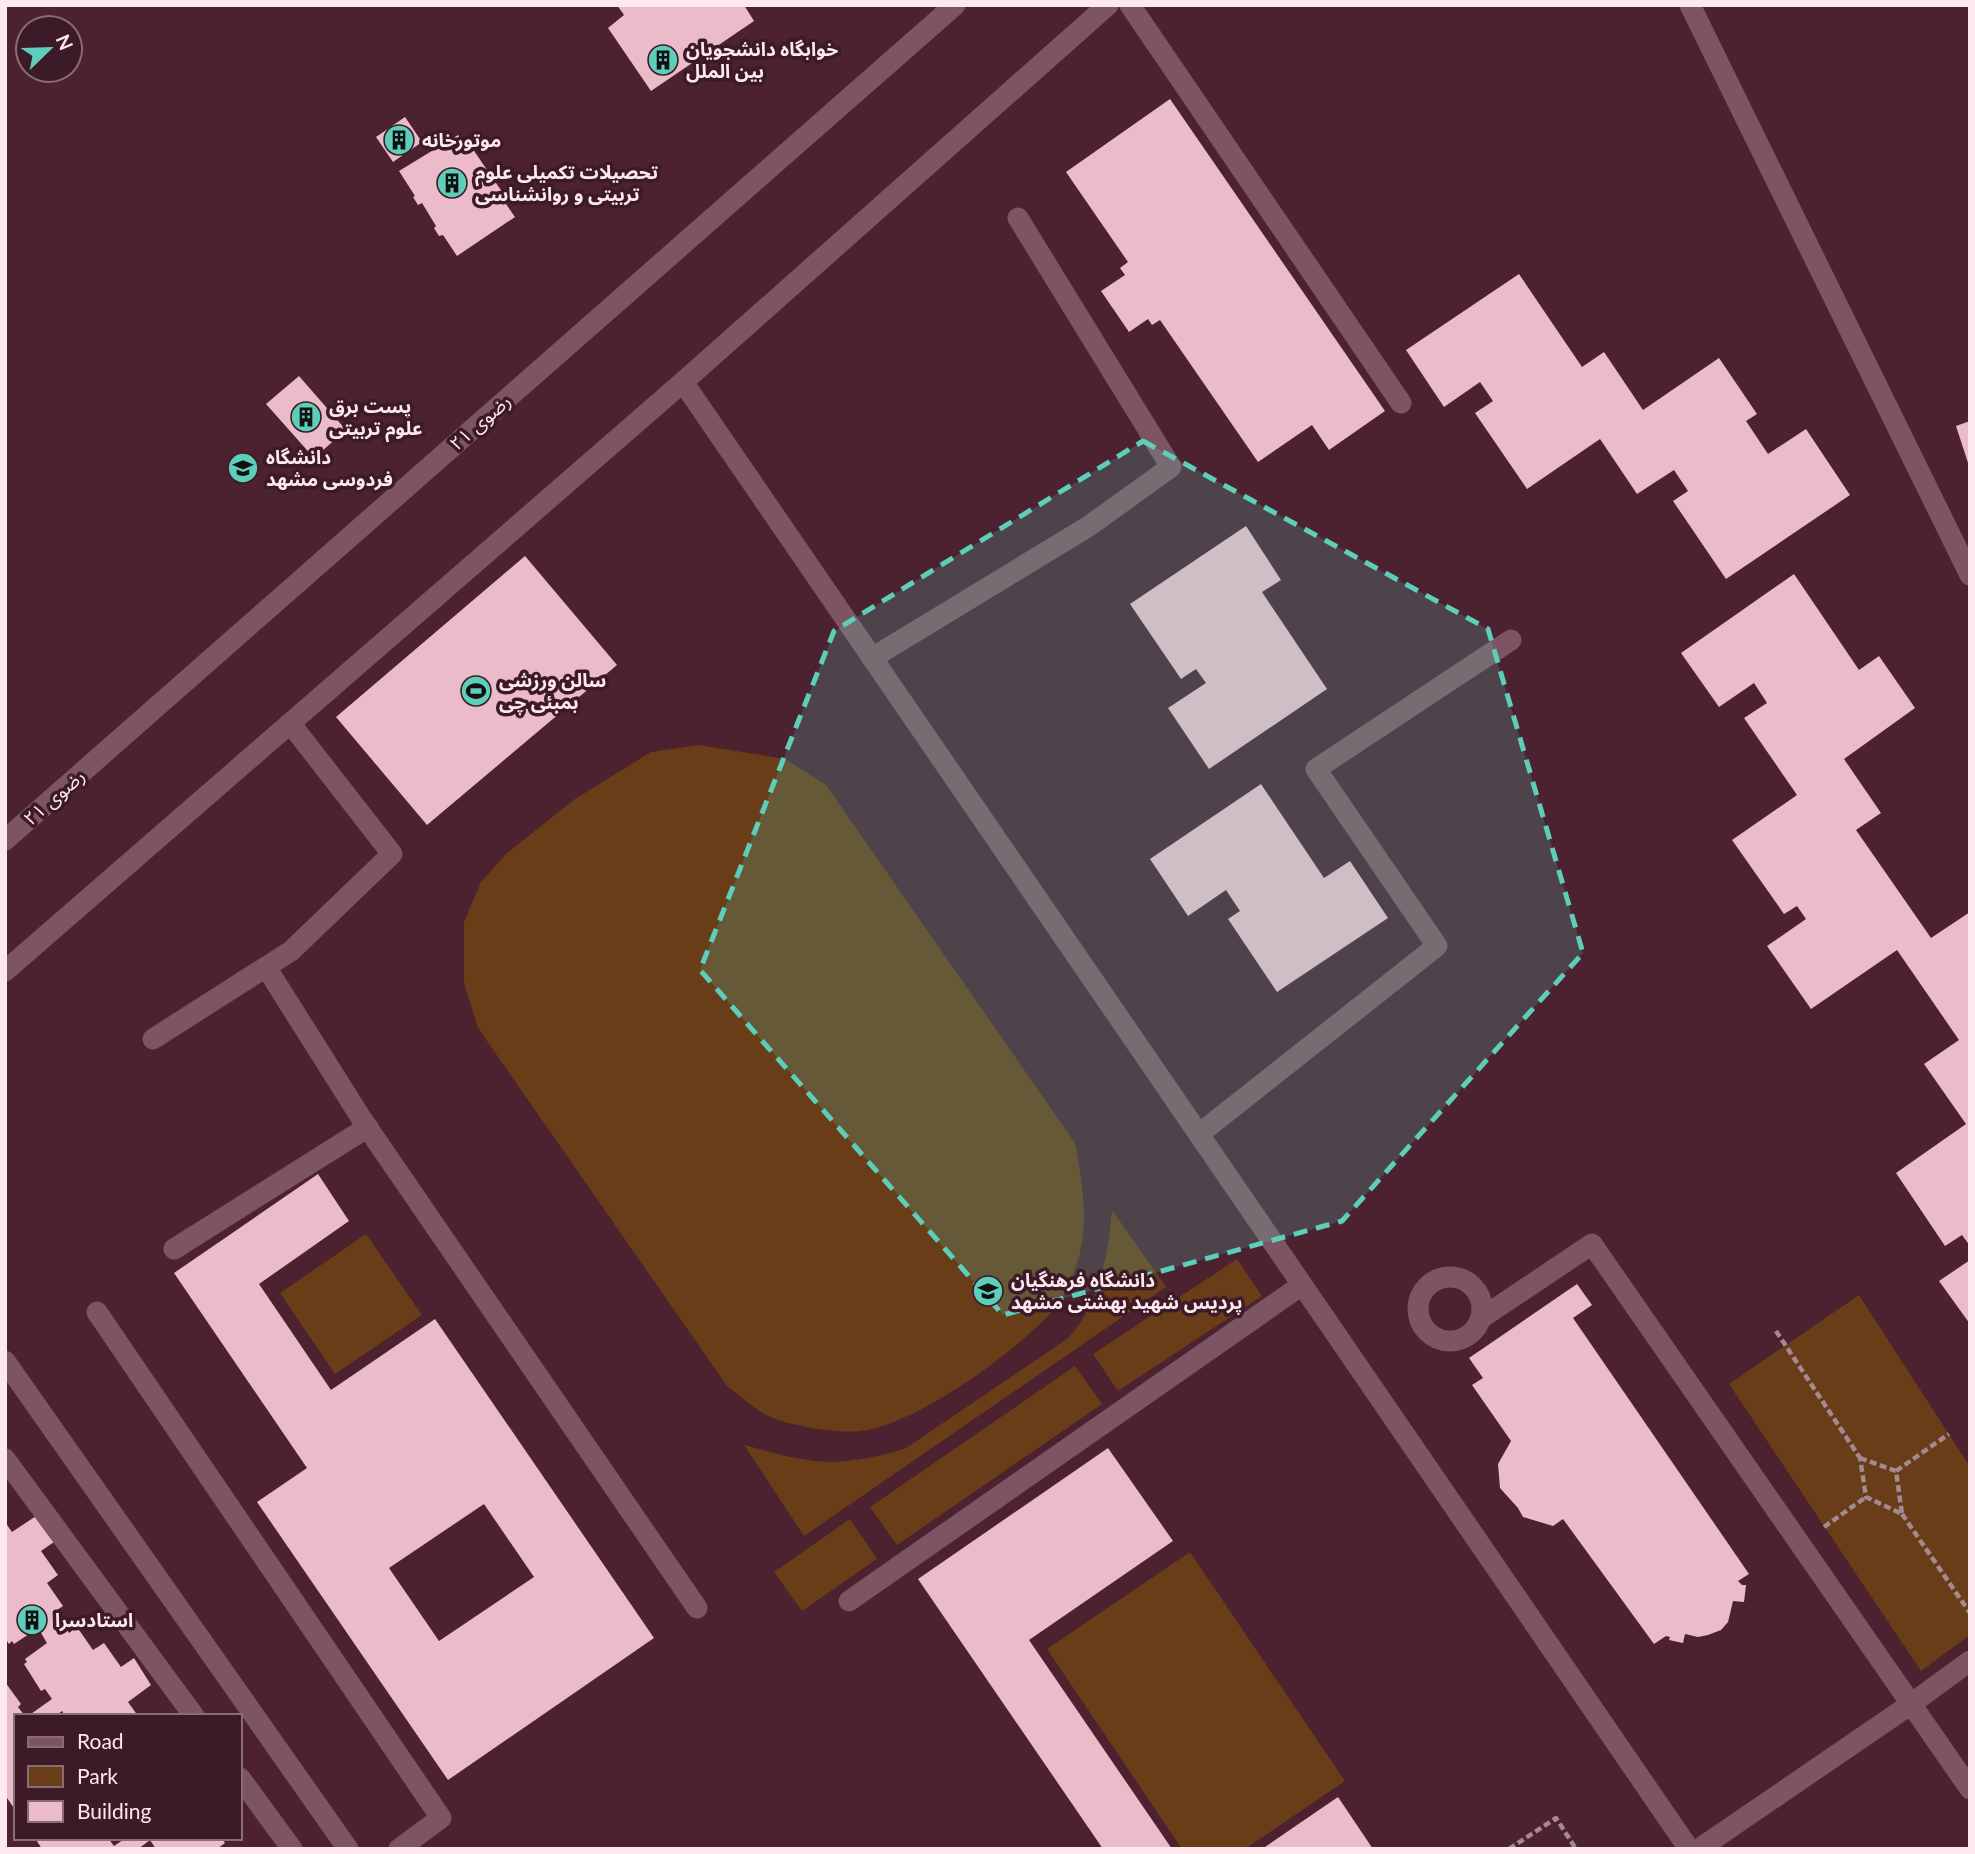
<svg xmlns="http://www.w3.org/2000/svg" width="1975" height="1854" font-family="Lato,'Noto Sans Arabic',sans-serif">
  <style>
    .built { fill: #4c2130; fill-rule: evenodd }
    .green { fill: #683d17 }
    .building { fill: #ebbbc9; fill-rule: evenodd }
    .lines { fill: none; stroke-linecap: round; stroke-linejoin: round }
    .path { stroke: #a48992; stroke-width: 4.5; stroke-dasharray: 7 3.5; stroke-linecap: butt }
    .service { stroke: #7d5461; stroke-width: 21 }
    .minor { stroke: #7d5461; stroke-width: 21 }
    .marked { fill: #5dceb9; fill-opacity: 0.2; stroke: #5dceb9; stroke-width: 5; stroke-dasharray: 14 9; stroke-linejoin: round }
    .labels { text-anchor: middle; stroke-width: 7; stroke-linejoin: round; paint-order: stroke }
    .poi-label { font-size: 19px; font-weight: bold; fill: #fde8ee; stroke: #3d1a27; text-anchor: start }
    .street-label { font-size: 19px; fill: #fde8ee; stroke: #3d1a27 }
  </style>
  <rect width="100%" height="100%" fill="#3d1a27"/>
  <!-- built -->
  <path class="built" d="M5,5H1970V1849H5ZM28,28H70V70H28ZM16,1716H240V1838H16Z"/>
  <!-- green -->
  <path class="green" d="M699,745L785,759L826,785L1075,1143C1084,1189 1091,1235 1071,1279C1066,1292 1055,1310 1045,1319C1007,1358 914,1425 860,1431C839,1434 784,1425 766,1415C753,1407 740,1396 727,1386L478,1028L464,983V922L481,882L507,853L575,799L651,752Z
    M1112,1210L1166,1287L804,1536L744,1445C765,1450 786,1457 808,1460C840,1465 876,1458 906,1448L1067,1339C1100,1305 1108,1255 1112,1210Z
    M366,1234L422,1315L335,1374L280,1293Z
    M1237,1259L1262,1296L1118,1391L1093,1354Z
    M1859,1295L1970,1467V1635L1921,1671L1729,1384Z
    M1075,1366L1102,1404L897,1545L870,1507Z
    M850,1519L877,1559L802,1611L774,1572Z
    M1190,1552L1345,1781L1245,1849H1182L1047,1649Z"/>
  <!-- building -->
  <path class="building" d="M617,5H744L754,21L651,91L608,28L624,15Z
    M1170,99L1385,411L1329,450L1312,425L1258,462L1160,320L1152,325L1148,319L1129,332L1101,291L1125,275L1120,268L1128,262L1066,172Z
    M405,117L422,142L393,162L376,137Z
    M458,135L467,147L470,145L509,202L506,204L515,217L457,256L443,235L439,236L434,228L436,226L422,203L418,205L413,197L415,196L399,171Z
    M1519,274L1582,367L1604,352L1643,410L1719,358L1757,414L1746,421L1768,454L1806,429L1850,495L1726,579L1673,501L1688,491L1674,470L1637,494L1600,439L1527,489L1475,413L1493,401L1480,382L1444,407L1406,350Z
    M299,376L346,430L314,458L266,404Z
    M1970,421V466H1969L1956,426Z
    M1246,526L1281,580L1262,592L1327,689L1209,769L1168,708L1206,683L1196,669L1181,679L1130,604Z
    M525,556L617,665L427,825L336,717Z
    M1794,574L1859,670L1879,656L1915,708L1844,759L1881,813L1856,830L1931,938L1970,912V1246L1962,1235L1945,1246L1896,1173L1966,1124L1924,1064L1959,1040L1897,950L1811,1009L1767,946L1806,919L1797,906L1784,914L1732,840L1797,795L1744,718L1767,703L1754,683L1719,707L1681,653Z
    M1261,784L1324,878L1350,861L1388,918L1277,992L1228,919L1240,911L1226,890L1188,916L1150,859Z
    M318,1174L349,1221L259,1284L331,1390L435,1319L654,1638L448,1780L257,1502L307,1468L174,1273ZM484,1504L534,1577L439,1641L389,1568Z
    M1970,1260V1324L1939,1281Z
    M1577,1284L1592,1305L1573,1318L1749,1574L1738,1581L1742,1585H1746L1744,1602L1733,1601L1728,1622L1721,1630L1708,1635L1698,1637L1685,1634L1683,1643L1669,1640L1670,1637L1666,1636L1654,1644L1563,1519L1553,1526L1523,1517L1518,1508L1500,1488L1498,1464L1511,1441L1472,1385L1483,1378L1469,1358Z
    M1108,1448L1173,1541L1029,1640L1172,1849H1103L918,1579Z
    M36,1516L54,1542L41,1551L58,1575L47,1583L63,1606L54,1612L69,1633L77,1627L93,1650L104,1643L121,1667L134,1658L151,1685L128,1702L138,1716H65L62,1711L55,1716H28L52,1699L45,1689L41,1691L24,1664L27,1662L25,1659L47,1643L38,1628L14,1644L12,1641L9,1644L5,1638V1522L12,1532Z
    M5,1682L21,1704L18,1707L25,1716H16V1811L5,1795Z
    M1338,1797L1373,1849H1262Z
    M35,1838H108L114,1846L126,1838H222L225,1843L217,1849H156L150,1840L138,1849H42Z"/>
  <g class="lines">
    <!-- path -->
    <path class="path" d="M1776,1331L1860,1458
      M1860,1458L1896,1471L1902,1514L1866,1497Z
      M1896,1471L1949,1434
      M1902,1514L1970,1613
      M1824,1527L1866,1497
      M1509,1849L1556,1818L1576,1849"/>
    <!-- service -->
    <path class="service" d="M1130,5L1401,403
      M1690,5L1970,575
      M872,658L1089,526L1171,467L1018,218
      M5,840L955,5
      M266,967L363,1121L697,1608
      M5,971L683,382L1108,5
      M153,1039L291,951L392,854L290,723
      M1199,1134L1437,946L1316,769L1511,640
      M174,1249L368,1127
      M1418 1309a32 32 0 1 1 64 0a32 32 0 1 1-64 0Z
      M97,1312L441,1818L399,1849
      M1480,1319L1592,1244L1970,1789
      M849,1601L1302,1285
      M1699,1849L1911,1704L1970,1661"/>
    <!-- minor -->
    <path class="minor" d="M683,382L1689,1849
      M5,1361L348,1849
      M5,1459L194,1716
      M240,1778L292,1849"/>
  </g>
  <!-- marked area -->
  <path class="marked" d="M1143,441L1488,629L1583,953L1342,1221L1003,1315L700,970L834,631Z"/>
  <!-- icons -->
  <defs>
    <g id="building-disc" transform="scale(1.575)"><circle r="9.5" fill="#5dceb9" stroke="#3d1a27"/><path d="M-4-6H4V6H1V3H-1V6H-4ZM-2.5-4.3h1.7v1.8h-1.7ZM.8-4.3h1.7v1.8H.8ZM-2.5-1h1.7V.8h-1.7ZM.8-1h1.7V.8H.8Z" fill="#111"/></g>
    <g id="university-disc" transform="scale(1.575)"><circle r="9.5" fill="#5dceb9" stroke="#3d1a27"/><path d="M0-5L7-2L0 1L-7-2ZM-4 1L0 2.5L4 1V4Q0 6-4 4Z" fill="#111"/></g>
    <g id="stadium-disc" transform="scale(1.575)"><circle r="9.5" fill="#5dceb9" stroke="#3d1a27"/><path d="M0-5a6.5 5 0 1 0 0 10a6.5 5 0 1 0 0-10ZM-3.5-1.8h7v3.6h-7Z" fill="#111"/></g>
  </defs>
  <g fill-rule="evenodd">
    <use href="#building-disc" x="663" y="60"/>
    <use href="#building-disc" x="399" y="140"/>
    <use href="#building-disc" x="452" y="183"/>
    <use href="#building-disc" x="306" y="417"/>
    <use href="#university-disc" x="243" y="468"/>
    <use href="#stadium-disc" x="476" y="691"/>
    <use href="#university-disc" x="988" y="1291"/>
    <use href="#building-disc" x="32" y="1620"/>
  </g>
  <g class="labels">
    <!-- poi labels -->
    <g class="poi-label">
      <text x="686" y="56">خوابگاه دانشجویان<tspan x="686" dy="22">بین الملل</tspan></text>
      <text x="422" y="147">موتورخانه</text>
      <text x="475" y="179">تحصیلات تکمیلی علوم<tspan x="475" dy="22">تربیتی و روانشناسی</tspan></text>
      <text x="329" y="413">پست برق<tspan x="329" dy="22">علوم تربیتی</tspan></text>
      <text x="266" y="464">دانشگاه<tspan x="266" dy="22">فردوسی مشهد</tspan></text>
      <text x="499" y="687">سالن ورزشی<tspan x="499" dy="22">بمبئی چی</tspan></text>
      <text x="1011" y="1287">دانشگاه فرهنگیان<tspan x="1011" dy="22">پردیس شهید بهشتی مشهد</tspan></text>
      <text x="55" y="1627">استادسرا</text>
    </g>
    <!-- street labels -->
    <g class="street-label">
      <text transform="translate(480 422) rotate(-41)" y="7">رضوی ۲۱</text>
      <text transform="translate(54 797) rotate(-41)" y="7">رضوی ۲۱</text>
    </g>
  </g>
  <!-- border -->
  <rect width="1975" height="1854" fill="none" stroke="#fde8ee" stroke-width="14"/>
  <!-- legend -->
  <rect x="14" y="1714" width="228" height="126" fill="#3d1a27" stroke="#8a6c77" stroke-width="2"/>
  <rect x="28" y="1737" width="35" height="10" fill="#7d5461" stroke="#8a6c77" stroke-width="2"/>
  <text x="77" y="1749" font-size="21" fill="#fde8ee">Road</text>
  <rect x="28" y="1766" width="35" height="21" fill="#683d17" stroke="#8a6c77" stroke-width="2"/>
  <text x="77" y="1784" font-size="21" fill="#fde8ee">Park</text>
  <rect x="28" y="1801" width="35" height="21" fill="#ebbbc9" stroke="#8a6c77" stroke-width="2"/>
  <text x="77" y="1819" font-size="21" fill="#fde8ee">Building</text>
  <!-- north arrow -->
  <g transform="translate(49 49) rotate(67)"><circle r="33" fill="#3d1a27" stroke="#8a6c77" stroke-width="2"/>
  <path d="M0-5L12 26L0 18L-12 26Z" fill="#5dceb9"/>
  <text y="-10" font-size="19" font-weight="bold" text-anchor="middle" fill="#fde8ee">N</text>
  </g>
</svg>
